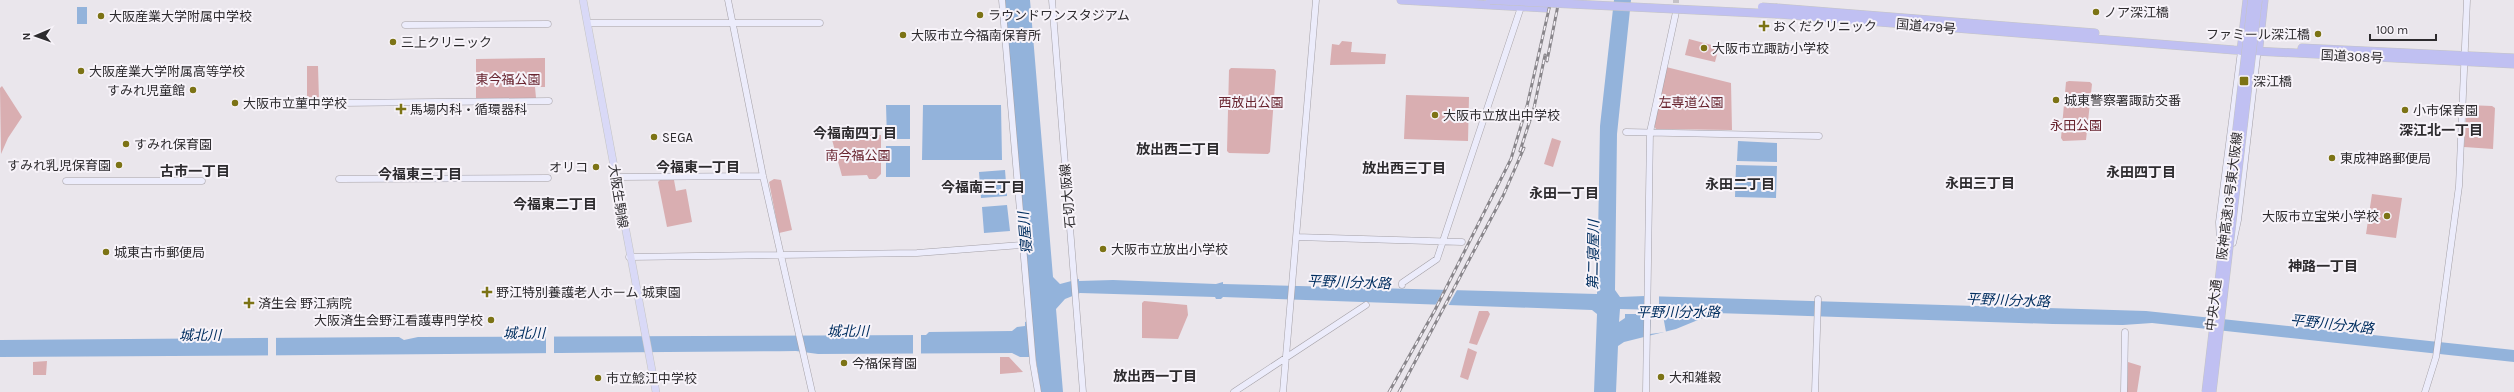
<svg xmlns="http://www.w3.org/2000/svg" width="2514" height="392" font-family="Karla,'Noto Sans JP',sans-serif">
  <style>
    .green { fill: #d9aeb1 }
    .water { fill: #93b3db; fill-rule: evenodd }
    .pier { fill: #eae6ec }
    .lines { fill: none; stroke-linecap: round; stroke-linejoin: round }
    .secondary-tunnel { stroke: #c4c1c6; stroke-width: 6; stroke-dasharray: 6 3; stroke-linecap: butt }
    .secondary-casing { stroke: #a4a0a6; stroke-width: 7 }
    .primary-casing { stroke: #c4c4c4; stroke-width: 8 }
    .highway-casing { stroke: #c4c4c4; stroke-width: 9 }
    .secondary { stroke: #ececfb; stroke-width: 6 }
    .primary { stroke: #d9d9f7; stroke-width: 7 }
    .highway { stroke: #c0c0f2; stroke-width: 8 }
    .rail-casing { stroke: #89868b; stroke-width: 3 }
    .rail { stroke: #f7f3f9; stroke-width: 1.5; stroke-dasharray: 4.5; stroke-linecap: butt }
    .highway-bridge-casing { stroke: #c4c4c4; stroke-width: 9; stroke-linecap: butt }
    .highway-bridge { stroke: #c0c0f2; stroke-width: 8 }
    .poi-dot { fill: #7c7315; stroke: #f7f3f9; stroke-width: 1.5 }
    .labels { text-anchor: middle; stroke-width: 4; stroke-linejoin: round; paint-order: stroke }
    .poi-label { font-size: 13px; fill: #2d2b2e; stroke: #f7f3f9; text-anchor: start }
    .street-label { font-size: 13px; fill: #2d2b2e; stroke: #f7f3f9 }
    .park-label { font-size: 13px; fill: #68242f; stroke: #f7f3f9 }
    .neighbourhood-label { font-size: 14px; font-weight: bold; fill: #2d2b2e; stroke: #f7f3f9 }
    .water-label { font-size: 14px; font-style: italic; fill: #022f60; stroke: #f7f3f9 }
  </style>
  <rect width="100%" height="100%" fill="#eae6ec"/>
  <!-- green -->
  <path class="green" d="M1689,39L1719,47L1715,62L1685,55Z
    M1342,41L1352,42L1351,52L1386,54L1385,64L1330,65L1332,44L1339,45Z
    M545,58V87H535L536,98L476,99V59Z
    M307,66H318L319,100H307Z
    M1666,67L1731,83L1732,130L1656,129L1654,126Z
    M1231,68L1274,69L1276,71L1270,152L1268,154L1229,153L1227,151L1229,70Z
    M2069,81L2090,82L2092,84L2086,140L2063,141L2061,138L2066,82Z
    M2,86L22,117L8,138L1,154L0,88Z
    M1406,95L1469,97L1468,141L1404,139Z
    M2467,105L2492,106L2495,108L2493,149L2464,147Z
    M833,134L881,135V174L876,179H869L867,175L842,176L831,136Z
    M1552,138L1561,141L1553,167L1544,164Z
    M774,179L781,180L792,230L779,233L769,182Z
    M660,180H674L676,191L686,189L692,222L667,227L658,182Z
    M2372,194L2402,198L2396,238L2366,234Z
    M1144,301L1187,305L1188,315L1178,339L1142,338V303Z
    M1479,311H1488L1490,314L1477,345L1469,343Z
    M1468,348L1477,352L1468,380L1460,377Z
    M1000,357H1009L1023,372L1000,374Z
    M47,361L46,375H33V362Z
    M2128,362L2141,366L2137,392H2127Z"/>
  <!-- water -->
  <path class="water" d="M1004,0H1030L1053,277L1060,284L1079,279V281L1113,280L1216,284L1223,282V284L1597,294L1600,126L1614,0H1631L1617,134L1615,290L1620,297L1645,296L2146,311L2514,350V362L2152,323L2123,325L2053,324L1715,313L1676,329L1624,342L1618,346L1616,392H1594L1597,314L1592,310L1223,297L1221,299H1216L1215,297L1080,293L1065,299L1056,309L1063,392H1041L1036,360L1030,357H1020L1012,353L818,354L796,351C531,353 266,356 0,357V340L399,337L404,340L418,337L926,335L929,332L1012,331L1017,327L1025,326V322L1028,321ZM1620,309L1659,310L1640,314H1625V318L1619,322Z
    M77,7H87V24H77Z
    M886,105H910V139H887Z
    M923,105H1001L1002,160H922Z
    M1738,141L1777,143V162L1737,161Z
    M886,146H910V177H886Z
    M1736,165L1777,166L1776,198L1735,197Z
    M1005,170L1007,196L981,198L979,172Z
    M1007,205L1010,231L984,233L982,207Z"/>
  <!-- pier -->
  <path class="pier" d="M1444,289L1457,290L1448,306H1435Z
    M1644,295L1659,296V307L1662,310L1666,332L1650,334L1651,312L1646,313Z
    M913,333H921V354H913Z
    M546,335H554V355H546Z
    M268,336H276V357H268Z"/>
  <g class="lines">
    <!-- secondary-tunnel -->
    <path class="secondary-tunnel" d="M1676,12V0"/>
    <!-- secondary casing -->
    <g class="secondary-casing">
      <path id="secondary" d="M728,0L763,176L812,392
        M1002,0L1033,363L1038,392
        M1052,0L1083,392
        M588,23H820
        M405,25L548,24
        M339,103L549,101
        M1626,132L1819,136
        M617,177L763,176
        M339,179L548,178
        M66,181H202
        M1296,237L1462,242
        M2220,242L2219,222L2241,51
        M2233,243L2238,220L2258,48
        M629,257L917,253L1022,245
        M1402,285V283L1437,259L1522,4
        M1234,392L1366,305
        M1283,392L1316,0
        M1646,392L1650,132L1676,12
        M1815,392L1818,299
        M2124,392L2125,332
        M2425,392L2436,357L2459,186L2467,0"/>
    </g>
    <!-- primary casing -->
    <g class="primary-casing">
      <path id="primary" d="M583,0L656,392"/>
    </g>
    <!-- highway casing -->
    <g class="highway-casing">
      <path id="highway" d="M1401,0L1546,8
        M1777,8L2095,33
        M1777,14L2234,50L2514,64
        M2259,46L2264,0
        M2302,48L2514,58
        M2241,51L2247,0"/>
    </g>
    <!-- secondary -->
    <use href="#secondary" class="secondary"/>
    <!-- primary -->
    <use href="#primary" class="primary"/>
    <!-- highway -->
    <use href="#highway" class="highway"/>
    <!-- rail casing -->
    <g class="rail-casing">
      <path id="rail" d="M1547,61L1559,0
        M1520,151L1534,108L1545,55
        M1389,392L1435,310L1511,159L1527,106L1551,0
        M1399,392L1503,196L1524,148"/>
    </g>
    <!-- rail -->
    <use href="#rail" class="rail"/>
    <!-- highway-bridge casing -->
    <g class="highway-bridge-casing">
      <path id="highway-bridge" d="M1490,0L1777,14
        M1762,7L1777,8
        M2206,392L2252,0
        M2212,392L2258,0"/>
    </g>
    <!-- highway-bridge -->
    <use href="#highway-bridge" class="highway-bridge"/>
  </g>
  <!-- markers -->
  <g class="poi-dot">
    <circle cx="2096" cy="12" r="4"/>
    <circle cx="980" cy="15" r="4"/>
    <circle cx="101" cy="16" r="4"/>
    <path d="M1762 20h4v4h4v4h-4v4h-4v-4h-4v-4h4z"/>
    <circle cx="2318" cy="34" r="4"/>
    <circle cx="903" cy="35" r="4"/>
    <circle cx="393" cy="42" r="4"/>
    <circle cx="1704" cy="48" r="4"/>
    <circle cx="81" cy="71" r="4"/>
    <rect x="2239" y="76" width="10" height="10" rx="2"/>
    <circle cx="193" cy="90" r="4"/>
    <circle cx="2056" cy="100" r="4"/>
    <circle cx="235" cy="103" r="4"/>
    <path d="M399 103h4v4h4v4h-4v4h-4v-4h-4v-4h4z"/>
    <circle cx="2405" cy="110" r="4"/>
    <circle cx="1435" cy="115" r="4"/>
    <circle cx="654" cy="137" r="4"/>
    <circle cx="126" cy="144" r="4"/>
    <circle cx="2332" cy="158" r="4"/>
    <circle cx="119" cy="165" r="4"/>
    <circle cx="596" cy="167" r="4"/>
    <circle cx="2387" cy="216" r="4"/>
    <circle cx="1103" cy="249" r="4"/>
    <circle cx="106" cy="252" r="4"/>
    <path d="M485 286h4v4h4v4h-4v4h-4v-4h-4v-4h4z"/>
    <path d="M247 297h4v4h4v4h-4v4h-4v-4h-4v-4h4z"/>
    <circle cx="491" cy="320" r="4"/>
    <circle cx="844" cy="363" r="4"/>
    <circle cx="1661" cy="377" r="4"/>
    <circle cx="598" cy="378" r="4"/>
  </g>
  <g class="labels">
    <!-- poi labels -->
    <g class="poi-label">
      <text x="2104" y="17">ノア深江橋</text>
      <text x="988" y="20">ラウンドワンスタジアム</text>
      <text x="109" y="21">大阪産業大学附属中学校</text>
      <text x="1773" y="31">おくだクリニック</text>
      <text x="2310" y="39" text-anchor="end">ファミール深江橋</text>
      <text x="911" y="40">大阪市立今福南保育所</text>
      <text x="401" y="47">三上クリニック</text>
      <text x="1712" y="53">大阪市立諏訪小学校</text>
      <text x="89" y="76">大阪産業大学附属高等学校</text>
      <text x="2253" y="86">深江橋</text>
      <text x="185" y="95" text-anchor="end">すみれ児童館</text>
      <text x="2064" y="105">城東警察署諏訪交番</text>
      <text x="243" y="108">大阪市立菫中学校</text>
      <text x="410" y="114">馬場内科・循環器科</text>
      <text x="2413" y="115">小市保育園</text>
      <text x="1443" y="120">大阪市立放出中学校</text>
      <text x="662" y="142">SEGA</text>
      <text x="134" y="149">すみれ保育園</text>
      <text x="2340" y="163">東成神路郵便局</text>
      <text x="111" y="170" text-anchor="end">すみれ乳児保育園</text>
      <text x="588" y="172" text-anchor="end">オリコ</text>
      <text x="2379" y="221" text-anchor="end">大阪市立宝栄小学校</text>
      <text x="1111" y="254">大阪市立放出小学校</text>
      <text x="114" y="257">城東古市郵便局</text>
      <text x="496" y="297">野江特別養護老人ホーム 城東園</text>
      <text x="258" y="308">済生会 野江病院</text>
      <text x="483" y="325" text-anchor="end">大阪済生会野江看護専門学校</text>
      <text x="852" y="368">今福保育園</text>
      <text x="1669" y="382">大和雑穀</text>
      <text x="606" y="383">市立鯰江中学校</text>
    </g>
    <!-- street labels -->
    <g class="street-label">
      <text transform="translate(1926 26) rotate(5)" y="5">国道479号</text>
      <text transform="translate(2352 56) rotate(3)" y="5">国道308号</text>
      <text transform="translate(619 196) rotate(81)" y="5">大阪生駒線</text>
      <text transform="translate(1067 196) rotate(-95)" y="5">石切大阪線</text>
      <text transform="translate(2229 196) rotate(-83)" y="5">阪神高速13号東大阪線</text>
      <text transform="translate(2213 305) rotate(-83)" y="5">中央大通</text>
    </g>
    <!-- park labels -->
    <g class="park-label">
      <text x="508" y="84">東今福公園</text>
      <text x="1251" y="107">西放出公園</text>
      <text x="1691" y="107">左専道公園</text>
      <text x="2076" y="130">永田公園</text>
      <text x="858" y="160">南今福公園</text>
    </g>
    <!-- neighbourhood labels -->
    <g class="neighbourhood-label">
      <text x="2441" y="135">深江北一丁目</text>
      <text x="855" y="138">今福南四丁目</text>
      <text x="1178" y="154">放出西二丁目</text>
      <text x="698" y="172">今福東一丁目</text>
      <text x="1404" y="173">放出西三丁目</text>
      <text x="195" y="176">古市一丁目</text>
      <text x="2141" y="177">永田四丁目</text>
      <text x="420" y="179">今福東三丁目</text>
      <text x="1980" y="188">永田三丁目</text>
      <text x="1740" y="189">永田二丁目</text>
      <text x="983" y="192">今福南三丁目</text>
      <text x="1564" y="198">永田一丁目</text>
      <text x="555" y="209">今福東二丁目</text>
      <text x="2323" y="271">神路一丁目</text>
      <text x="1155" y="381">放出西一丁目</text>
    </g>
    <!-- water labels -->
    <g class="water-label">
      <text transform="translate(1025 233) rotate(-95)" y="5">寝屋川</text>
      <text transform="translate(1593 255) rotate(-89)" y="5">第二寝屋川</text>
      <text transform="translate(1349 282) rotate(2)" y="5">平野川分水路</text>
      <text transform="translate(2008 300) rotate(2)" y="5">平野川分水路</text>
      <text x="1678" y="317">平野川分水路</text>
      <text transform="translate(2332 324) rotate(6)" y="5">平野川分水路</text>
      <text x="848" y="336">城北川</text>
      <text x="524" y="338">城北川</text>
      <text x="200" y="340">城北川</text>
    </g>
  </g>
  <!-- north arrow -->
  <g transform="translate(36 36) rotate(268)" stroke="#f7f3f9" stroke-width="3" paint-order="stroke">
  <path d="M0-3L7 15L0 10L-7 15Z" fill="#2d2b2e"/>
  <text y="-6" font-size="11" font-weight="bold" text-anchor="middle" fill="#2d2b2e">N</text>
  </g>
  <!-- scale -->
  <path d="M2370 34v6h66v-6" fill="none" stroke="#2d2b2e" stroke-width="2"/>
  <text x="2376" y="34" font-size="12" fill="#2d2b2e" stroke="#f7f3f9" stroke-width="3" paint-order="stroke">100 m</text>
</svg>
